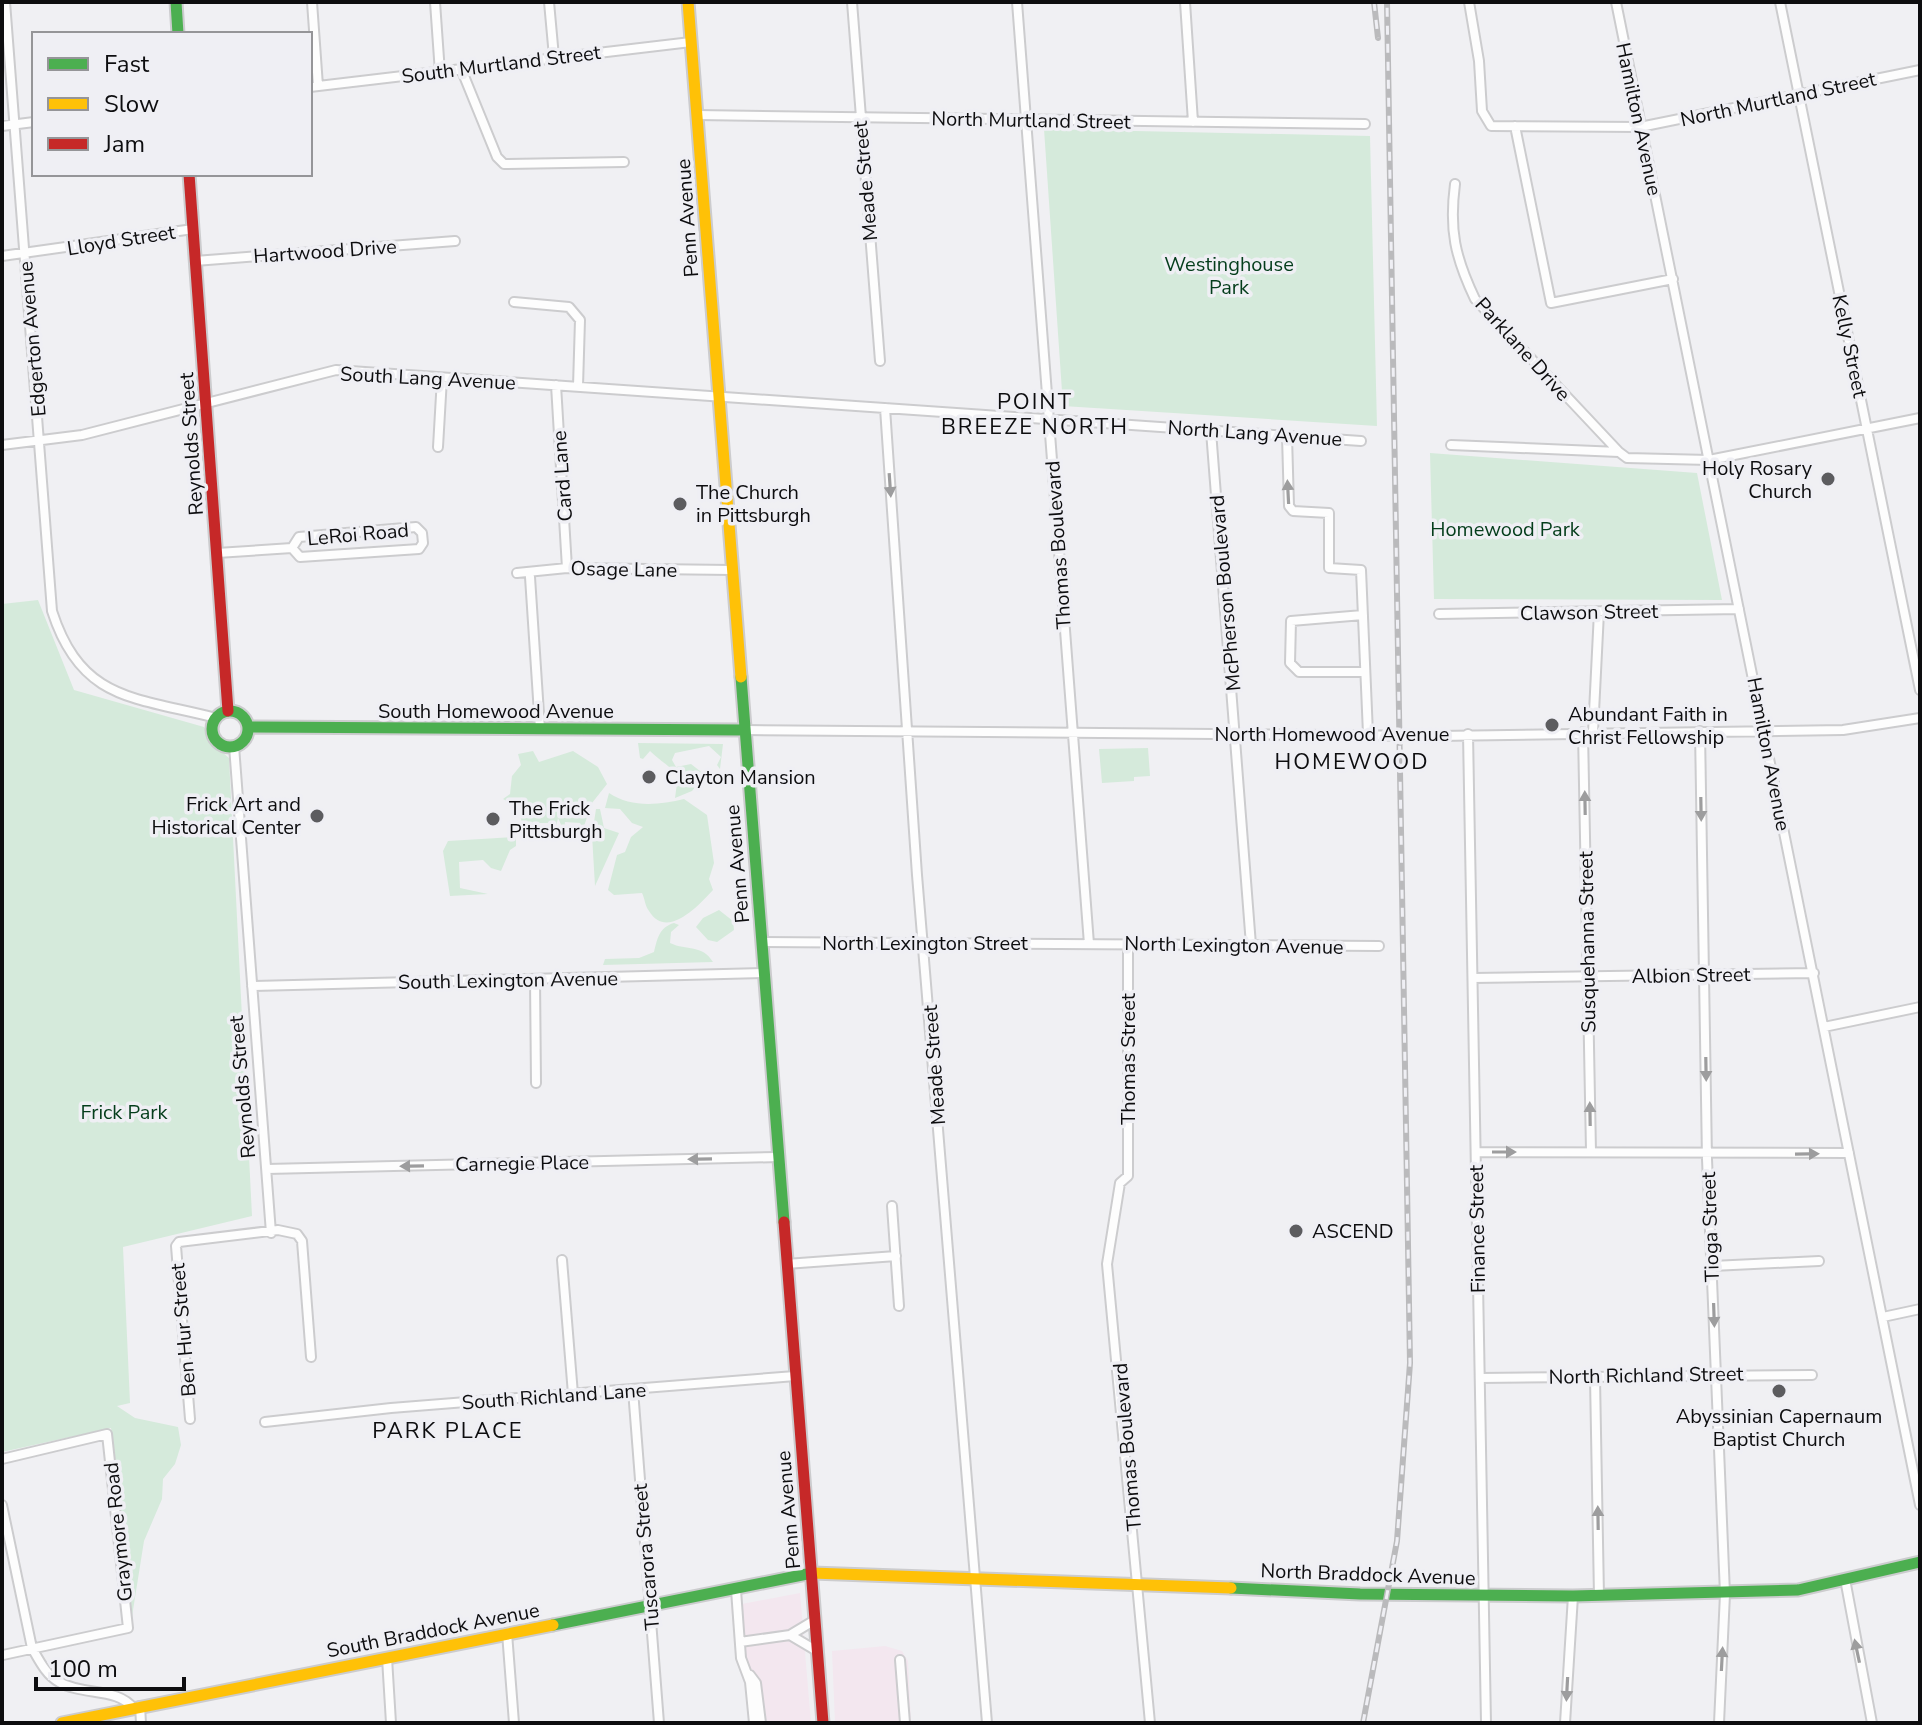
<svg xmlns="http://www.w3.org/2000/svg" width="1922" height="1725" font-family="'Nunito Sans',sans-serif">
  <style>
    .commercial { fill: #f3e7ef }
    .green { fill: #d5eadb }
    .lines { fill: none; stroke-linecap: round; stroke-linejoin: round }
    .street-casing { stroke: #ccccce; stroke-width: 12 }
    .fast-casing { stroke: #ccccce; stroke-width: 15 }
    .slow-casing { stroke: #ccccce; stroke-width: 15 }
    .jam-casing { stroke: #ccccce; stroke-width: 15 }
    .street { stroke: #fdfdfd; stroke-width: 8 }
    .fast { stroke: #4caf50; stroke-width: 11 }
    .slow { stroke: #ffc107; stroke-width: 11 }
    .jam { stroke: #c62828; stroke-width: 11 }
    .rail-casing { stroke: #bababc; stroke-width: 6 }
    .rail { stroke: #efeff4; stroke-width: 3; stroke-dasharray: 9; stroke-linecap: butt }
    .oneway { fill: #9d9d9e }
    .poi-dot { fill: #5c5c5f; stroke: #efeff4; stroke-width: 3 }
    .labels { text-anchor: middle; stroke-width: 7; stroke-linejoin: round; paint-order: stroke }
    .street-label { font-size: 20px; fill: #0d0d0f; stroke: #efeff4 }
    .park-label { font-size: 20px; fill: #043d1b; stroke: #efeff4 }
    .poi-label { font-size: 20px; fill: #0d0d0f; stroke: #efeff4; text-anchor: start }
    .neighbourhood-label { font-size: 22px; letter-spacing: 2px; fill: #0d0d0f; stroke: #efeff4 }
  </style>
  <rect width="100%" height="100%" fill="#f0f0f3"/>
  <!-- commercial -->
  <path class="commercial" d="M800,1593L811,1723H749L745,1679L737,1661L731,1606Z
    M885,1646L902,1651L908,1661L911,1723H835L832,1651Z"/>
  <!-- green -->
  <path class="green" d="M1044,129L1370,136L1377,426L1063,406Z
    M1430,453L1697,473L1722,600L1434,599Z
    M38,600L74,690L204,727L213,744L229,758L252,1216L123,1247L130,1403L117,1406L135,1418L178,1427L181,1445L175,1464L163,1479L162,1499L144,1541L130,1629L111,1428L2,1452V604Z
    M638,743L723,744L720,769L717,765L721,757L709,746L675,753L672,760L676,767L691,764L705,775L692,791L675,798L678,776C669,765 659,760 650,751L643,759L640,758Z
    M1148,748L1150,776L1134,777V781L1102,783L1099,749Z
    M533,751L539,762L573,751L598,767L607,784L592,803L583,829L580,823L565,822L564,831L558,818L555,831L553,823H537L536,832L524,831L518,807L503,799L510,794L512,776L521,765L518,754Z
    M609,793C631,808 659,805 684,799L707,815L714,863L709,879L713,890C700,904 667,941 649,911C645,906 645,899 642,893L614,895L608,890L617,855L625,852L631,837L643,827L632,823L620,809L605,808Z
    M596,809H600L604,828L619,833L595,886L592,835Z
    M516,837V846L510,850L501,871L491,868L483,860L459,862L460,888L488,894L450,896L443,851L448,841Z
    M719,910L733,921L734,930L717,942L708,940L696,927L703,918Z
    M674,923L679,925L671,932L670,943C687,951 702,944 713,962L603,965L605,959L639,958L654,952C657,940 659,927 674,923Z"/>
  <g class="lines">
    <!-- street casing -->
    <g class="street-casing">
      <path id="street" d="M5,2L52,611C81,701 134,697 216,718
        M312,2L318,86
        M435,2L440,73
        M549,2L554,57
        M852,2L880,361
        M1017,2L1089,944
        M1185,2L1193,122
        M1469,2L1479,61L1482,111L1491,126L1640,127L1920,70
        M1616,2L1920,1505
        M1780,2L1920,690
        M462,71L497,157L504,164L624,162
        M310,87L691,42
        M697,115L1365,124
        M2,126L34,122
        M1515,126L1551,303L1673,279
        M1455,184C1449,230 1455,257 1475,299L1619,452
        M2,256L193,229
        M195,261L455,241
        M514,302L569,307L580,320L578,386
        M556,385L567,568
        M885,408L917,875L987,1723
        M1211,431L1251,945
        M1287,436L1289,506L1293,511L1329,513V568L1361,570L1368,734
        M2,445L82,435L336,370L1361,441
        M1451,445L1619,452L1627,458L1709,460L1920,418
        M438,447L442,378
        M217,553L292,548L300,557L419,549L423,543L422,533L416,527L299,537L292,548
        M517,573L567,568L732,570
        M530,577L540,729
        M1439,614L1739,609
        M1363,615L1291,621L1290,663L1299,672H1365
        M745,730L1438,736L1843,730L1920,718
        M1700,731L1707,1159L1725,1594L1719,1723
        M1583,732L1591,1151
        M1593,732L1599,612
        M1468,734L1486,1723
        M234,746L271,1233
        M762,942L1379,946
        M1128,943V1176L1120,1183L1107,1264L1150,1723
        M1473,978L1814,973
        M535,979L536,1083
        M252,986L763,973
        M1824,1027L1920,1007
        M1476,1152L1849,1153
        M267,1169L778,1157
        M892,1206L899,1306
        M562,1260L573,1394
        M786,1264L896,1256
        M1712,1266L1819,1261
        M1883,1317L1920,1309
        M1480,1378L1812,1375
        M1595,1378L1599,1596
        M633,1390L659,1723
        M190,1419L176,1246L179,1242L278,1230L297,1234L302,1241L311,1357
        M265,1422L391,1408L795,1376
        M2,1459L107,1434L128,1628L3,1655
        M2,1505L32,1648C39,1660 46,1675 59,1682C83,1696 118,1687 134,1709
        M1845,1579L1872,1723
        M736,1590L741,1658L750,1682L754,1723
        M507,1633L514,1723
        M790,1635L817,1651
        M740,1642L790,1635L815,1620
        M387,1658L391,1723
        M900,1660L905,1723
        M750,1675L756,1683L761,1723
        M140,1706L141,1723
        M1565,1723L1573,1596"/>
    </g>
    <!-- fast casing -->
    <g class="fast-casing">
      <path id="fast" d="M176,2L178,34
        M741,677L784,1222
        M212 729a18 18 0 1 1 36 0a18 18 0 1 1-36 0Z
        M248,727L744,730
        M1231,1588L1360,1594L1573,1596L1798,1590L1920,1562
        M553,1625L812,1573"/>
    </g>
    <!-- slow casing -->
    <g class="slow-casing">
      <path id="slow" d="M688,2L741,677
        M812,1573L1231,1588
        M62,1723L553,1625"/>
    </g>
    <!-- jam casing -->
    <g class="jam-casing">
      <path id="jam" d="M189,174L228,711
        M784,1222L823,1723"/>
    </g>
    <!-- street -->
    <use href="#street" class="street"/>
    <!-- fast -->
    <use href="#fast" class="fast"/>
    <!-- slow -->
    <use href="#slow" class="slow"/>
    <!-- jam -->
    <use href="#jam" class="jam"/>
    <!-- rail casing -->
    <g class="rail-casing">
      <path id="rail" d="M1374,2L1378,38
        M1363,1723L1397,1541L1410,1363L1387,2"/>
    </g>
    <!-- rail -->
    <use href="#rail" class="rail"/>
  </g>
  <!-- one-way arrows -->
  <defs><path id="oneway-solid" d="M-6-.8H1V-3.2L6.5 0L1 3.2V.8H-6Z" transform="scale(2)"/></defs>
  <g class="oneway">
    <use href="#oneway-solid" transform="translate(890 485) rotate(86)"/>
    <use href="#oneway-solid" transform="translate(1288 492) rotate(-93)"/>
    <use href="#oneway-solid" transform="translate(1585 803) rotate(-91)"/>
    <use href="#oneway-solid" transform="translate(1701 809) rotate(89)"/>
    <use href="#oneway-solid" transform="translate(1706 1069) rotate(89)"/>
    <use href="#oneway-solid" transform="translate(1590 1114) rotate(-91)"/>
    <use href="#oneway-solid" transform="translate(1504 1152)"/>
    <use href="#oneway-solid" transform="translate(1807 1154) rotate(-1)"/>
    <use href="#oneway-solid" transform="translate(700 1159) rotate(179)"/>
    <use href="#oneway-solid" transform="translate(412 1166) rotate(179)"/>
    <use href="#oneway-solid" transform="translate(1714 1315) rotate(88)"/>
    <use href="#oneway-solid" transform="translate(1598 1518) rotate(-91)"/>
    <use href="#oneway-solid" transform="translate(1857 1651) rotate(-102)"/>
    <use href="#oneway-solid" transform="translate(1722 1659) rotate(-87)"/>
    <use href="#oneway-solid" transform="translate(1567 1689) rotate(93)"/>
  </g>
  <!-- markers -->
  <g class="poi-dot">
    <circle cx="1828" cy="479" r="8"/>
    <circle cx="680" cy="504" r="8"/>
    <circle cx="1552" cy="725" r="8"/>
    <circle cx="649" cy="777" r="8"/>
    <circle cx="317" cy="816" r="8"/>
    <circle cx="493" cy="819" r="8"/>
    <circle cx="1296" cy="1231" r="8"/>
    <circle cx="1779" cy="1391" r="8"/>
  </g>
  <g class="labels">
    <!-- street labels -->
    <g class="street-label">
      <text transform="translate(501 64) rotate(-7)" y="7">South Murtland Street</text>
      <text transform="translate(1778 99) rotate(-12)" y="7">North Murtland Street</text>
      <text transform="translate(1639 119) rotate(78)" y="7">Hamilton Avenue</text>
      <text transform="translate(1031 120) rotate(1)" y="7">North Murtland Street</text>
      <text transform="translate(865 181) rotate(-95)" y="7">Meade Street</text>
      <text transform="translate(687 218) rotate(-94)" y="7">Penn Avenue</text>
      <text transform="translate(121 240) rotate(-9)" y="7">Lloyd Street</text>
      <text transform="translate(325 251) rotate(-4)" y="7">Hartwood Drive</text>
      <text transform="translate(32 339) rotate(-95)" y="7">Edgerton Avenue</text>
      <text transform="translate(1850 346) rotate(78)" y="7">Kelly Street</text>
      <text transform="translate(1523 349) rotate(48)" y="7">Parklane Drive</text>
      <text transform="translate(428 378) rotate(3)" y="7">South Lang Avenue</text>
      <text transform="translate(1255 433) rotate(4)" y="7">North Lang Avenue</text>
      <text transform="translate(191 444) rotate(-94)" y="7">Reynolds Street</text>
      <text transform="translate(562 476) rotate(-94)" y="7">Card Lane</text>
      <text transform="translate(358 534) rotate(-5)" y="7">LeRoi Road</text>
      <text transform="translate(1058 545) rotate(-94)" y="7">Thomas Boulevard</text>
      <text transform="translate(624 569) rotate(1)" y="7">Osage Lane</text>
      <text transform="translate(1225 593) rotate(-95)" y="7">McPherson Boulevard</text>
      <text transform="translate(1589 612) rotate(-1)" y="7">Clawson Street</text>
      <text x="496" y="718">South Homewood Avenue</text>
      <text x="1332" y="741">North Homewood Avenue</text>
      <text transform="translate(1769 754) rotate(79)" y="7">Hamilton Avenue</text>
      <text transform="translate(737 864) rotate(-95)" y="7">Penn Avenue</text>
      <text transform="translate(1587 942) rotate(-91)" y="7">Susquehanna Street</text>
      <text x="925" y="950">North Lexington Street</text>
      <text transform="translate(1234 945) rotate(1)" y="7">North Lexington Avenue</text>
      <text transform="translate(1691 975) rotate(-1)" y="7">Albion Street</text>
      <text transform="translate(508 980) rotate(-1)" y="7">South Lexington Avenue</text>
      <text transform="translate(1128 1059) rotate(-90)" y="7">Thomas Street</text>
      <text transform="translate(934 1065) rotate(-94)" y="7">Meade Street</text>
      <text transform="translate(242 1087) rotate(-95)" y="7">Reynolds Street</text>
      <text transform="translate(522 1163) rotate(-1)" y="7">Carnegie Place</text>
      <text transform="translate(1710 1227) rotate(-92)" y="7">Tioga Street</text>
      <text transform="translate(1477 1229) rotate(-91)" y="7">Finance Street</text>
      <text transform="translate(183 1330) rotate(-95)" y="7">Ben Hur Street</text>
      <text transform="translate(1646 1375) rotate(-1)" y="7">North Richland Street</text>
      <text transform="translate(554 1396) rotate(-4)" y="7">South Richland Lane</text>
      <text transform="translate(1127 1447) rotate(-95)" y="7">Thomas Boulevard</text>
      <text transform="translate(788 1510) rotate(-95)" y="7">Penn Avenue</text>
      <text transform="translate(118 1532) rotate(-96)" y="7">Graymore Road</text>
      <text transform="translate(646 1557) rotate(-95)" y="7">Tuscarora Street</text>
      <text transform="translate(1368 1574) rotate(2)" y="7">North Braddock Avenue</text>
      <text transform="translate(433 1630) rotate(-11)" y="7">South Braddock Avenue</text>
    </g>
    <!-- park labels -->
    <g class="park-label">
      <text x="1229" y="271">Westinghouse<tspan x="1229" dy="23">Park</tspan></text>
      <text x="1505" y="536">Homewood Park</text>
      <text x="124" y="1119">Frick Park</text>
    </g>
    <!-- poi labels -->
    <g class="poi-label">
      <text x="1812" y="475" text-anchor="end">Holy Rosary<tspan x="1812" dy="23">Church</tspan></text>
      <text x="696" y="499">The Church<tspan x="696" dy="23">in Pittsburgh</tspan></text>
      <text x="1568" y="721">Abundant Faith in<tspan x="1568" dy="23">Christ Fellowship</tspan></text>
      <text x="665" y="784">Clayton Mansion</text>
      <text x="301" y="811" text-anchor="end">Frick Art and<tspan x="301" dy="23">Historical Center</tspan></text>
      <text x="509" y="815">The Frick<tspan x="509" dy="23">Pittsburgh</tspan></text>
      <text x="1312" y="1238">ASCEND</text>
      <text x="1779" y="1423" text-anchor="middle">Abyssinian Capernaum<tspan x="1779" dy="23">Baptist Church</tspan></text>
    </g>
    <!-- neighbourhood labels -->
    <g class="neighbourhood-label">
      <text x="1035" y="409">POINT<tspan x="1035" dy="25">BREEZE NORTH</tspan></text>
      <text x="1352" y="769">HOMEWOOD</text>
      <text x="448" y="1438">PARK PLACE</text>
    </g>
  </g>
  <!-- border -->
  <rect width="1922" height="1725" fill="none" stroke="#0d0d0f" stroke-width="8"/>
  <!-- legend -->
  <rect x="32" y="32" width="280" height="144" fill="#efeff4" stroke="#959598" stroke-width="2"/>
  <rect x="48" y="58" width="40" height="12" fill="#4caf50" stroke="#959598" stroke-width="2"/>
  <text x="104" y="72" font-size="24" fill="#0d0d0f">Fast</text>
  <rect x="48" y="98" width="40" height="12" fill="#ffc107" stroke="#959598" stroke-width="2"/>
  <text x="104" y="112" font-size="24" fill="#0d0d0f">Slow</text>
  <rect x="48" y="138" width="40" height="12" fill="#c62828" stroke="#959598" stroke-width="2"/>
  <text x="104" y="152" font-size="24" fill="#0d0d0f">Jam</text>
  <!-- scale -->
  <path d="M36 1677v12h148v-12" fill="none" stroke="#0d0d0f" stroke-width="4"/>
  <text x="48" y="1677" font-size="24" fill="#0d0d0f" stroke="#efeff4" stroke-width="6" paint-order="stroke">100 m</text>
</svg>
